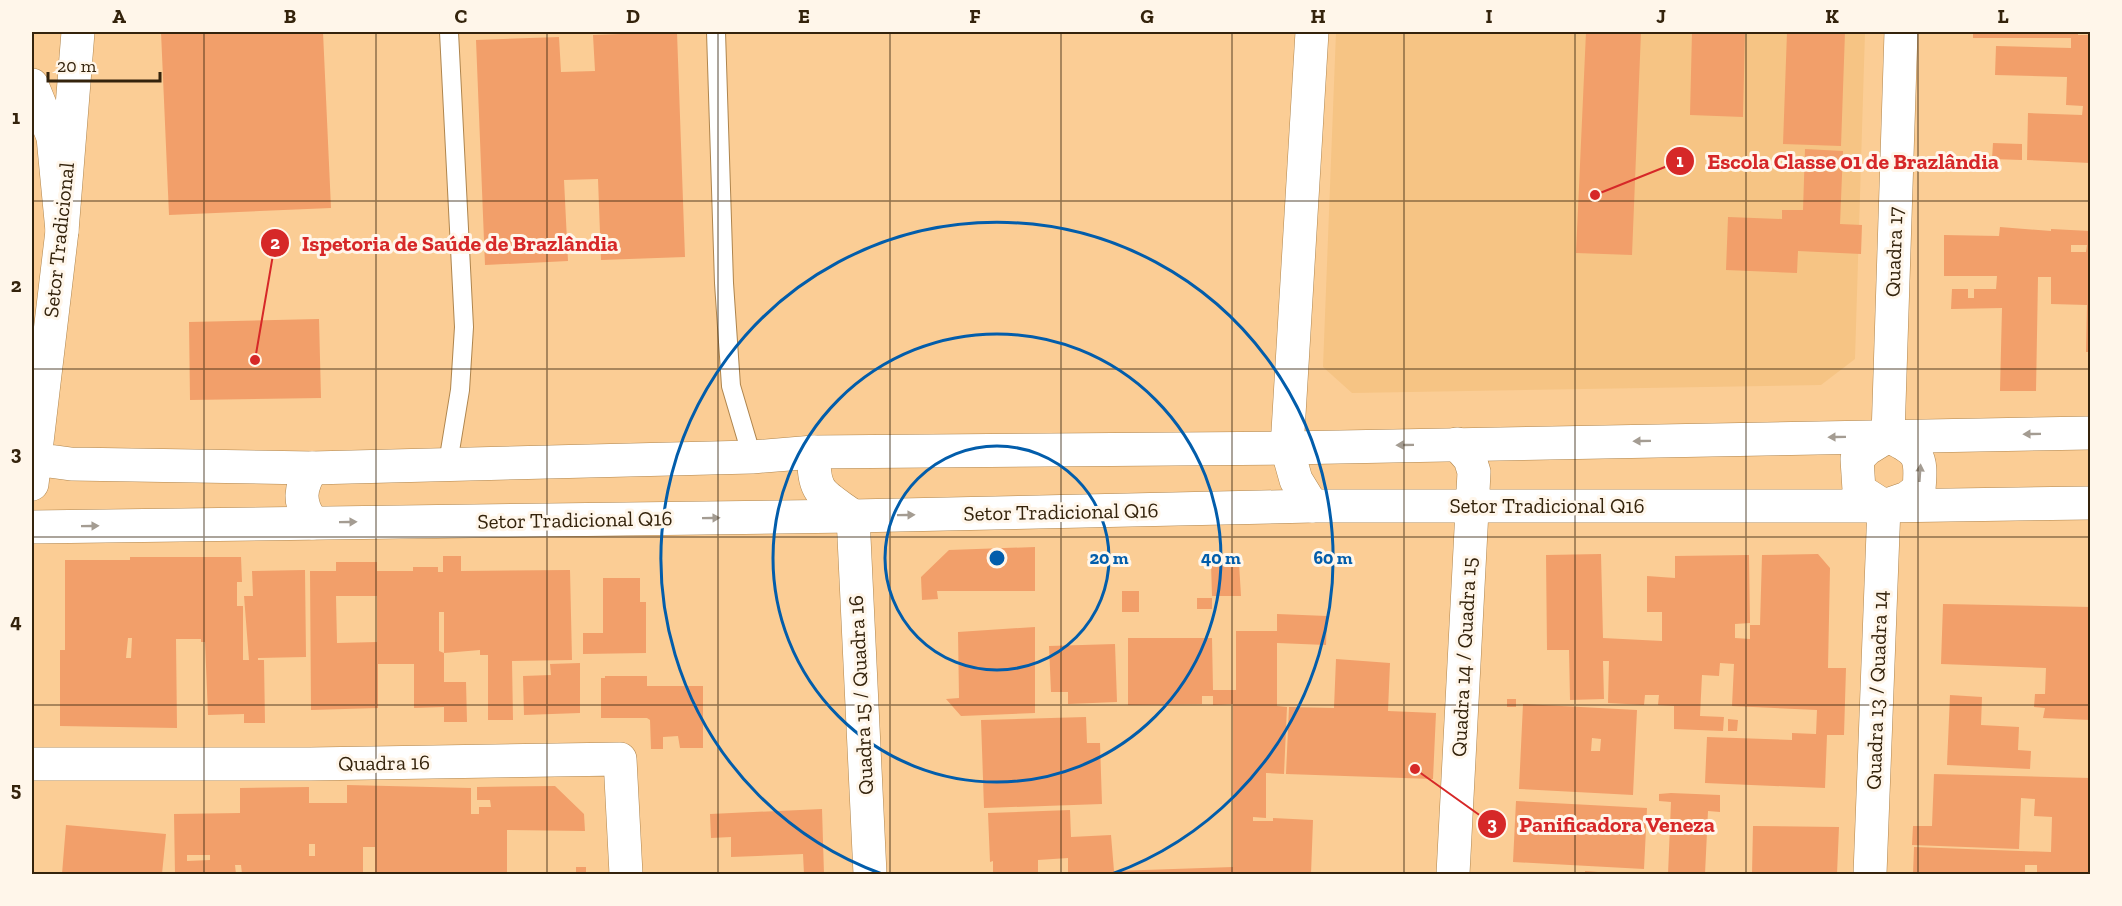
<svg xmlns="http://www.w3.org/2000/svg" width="2122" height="906" font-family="'Zilla Slab',serif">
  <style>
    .built { fill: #f6c484 }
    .building { fill: #f29f6a; fill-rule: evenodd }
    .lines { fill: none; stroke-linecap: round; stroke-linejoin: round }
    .lane-casing { stroke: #af854d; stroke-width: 20 }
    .street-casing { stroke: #af854d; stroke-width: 34 }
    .secondary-casing { stroke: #af854d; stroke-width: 34 }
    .highway-casing { stroke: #af854d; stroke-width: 34 }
    .lane { stroke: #fff; stroke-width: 18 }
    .street { stroke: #fff; stroke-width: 33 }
    .secondary { stroke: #fff; stroke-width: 33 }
    .highway { stroke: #fff; stroke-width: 33 }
    .oneway { fill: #a49c92 }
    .grid { fill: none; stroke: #34230c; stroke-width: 1.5; stroke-opacity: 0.55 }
    .ring { fill: none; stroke: #025dab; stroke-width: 3 }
    .labels { text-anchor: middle; stroke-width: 6; stroke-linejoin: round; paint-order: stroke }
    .street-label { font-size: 21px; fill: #34230c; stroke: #fff6ea }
    .centre { fill: #025dab; stroke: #fff6ea; stroke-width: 3 }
    .ring-label { font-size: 18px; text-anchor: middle; font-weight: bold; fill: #025dab; stroke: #fff6ea; stroke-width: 6; stroke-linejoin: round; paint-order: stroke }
    .leader { fill: none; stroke: #d62828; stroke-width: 2 }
    .callout-dot { fill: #d62828; stroke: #fff6ea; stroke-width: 2 }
    .mark-label { font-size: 18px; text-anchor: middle; font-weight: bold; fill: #fff }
    .callout-label { font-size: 22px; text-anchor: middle; font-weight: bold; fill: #d62828; stroke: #fff6ea; stroke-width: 6; stroke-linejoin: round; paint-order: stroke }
    .neatline { fill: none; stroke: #34230c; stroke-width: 2 }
    .grid-label { font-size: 20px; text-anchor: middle; font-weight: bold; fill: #34230c }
  </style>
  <rect width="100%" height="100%" fill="#fbcd95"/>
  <!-- built -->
  <path class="built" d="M1336,32H1865L1855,359L1821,385L1352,393L1323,367Z"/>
  <!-- building -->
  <path class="building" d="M161,32H323L331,208L169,215Z
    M677,32L685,257L601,260L598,179L564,180L568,261L485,265L476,40L559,37L561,72L595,71L593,35Z
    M1586,32H1641L1632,255L1576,253Z
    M1692,32H1745L1743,117L1690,115Z
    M1787,32H1845L1841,146L1783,144Z
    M1973,32H2078V35H2090V163L2027,160L2028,113L2082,115L2083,106L2066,105L2067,77L1995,75L1996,46L2071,48V38H1973Z
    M1993,143L2022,144V160L1992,159Z
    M1805,149L1843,151L1840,224L1862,225L1861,254L1798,251L1797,273L1726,270L1728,217L1782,219V210H1803Z
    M2000,227L2051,231V229L2090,231V352H2086L2087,305L2051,304V277H2038L2036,391H2000L2002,308L1951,309L1952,289H1968V298H1974V289H1996L1997,276H1944V235L1999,236ZM2071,245H2087L2086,252H2071Z
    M319,319L321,398L190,400L189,322Z
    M1035,547V591H937L938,599L922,600L921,577L949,550Z
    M1601,554L1603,638L1662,641V612H1647V576L1675,578V556L1749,555L1750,623L1735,624V638L1750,639V625H1760L1762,555L1818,554L1830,568L1828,668H1846L1844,735H1827L1825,788L1705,783L1707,737L1792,740V733L1816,734L1817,710L1732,706L1734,664L1720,663L1719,676L1702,675L1700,716L1724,717L1723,731L1674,729V706L1658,705L1659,695H1645L1644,705L1608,703L1609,661H1603L1604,699L1570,700L1569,650H1547L1546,555Z
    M443,556H461V571L570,570L572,660L512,661L513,720H488V655H480V650L444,653V682H466L467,722H444V707L414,708V664H378V708L311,710L310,571H336V562H377V571H413V567H438V572H443ZM336,596H377V642L337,643ZM439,612H444V653L439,651Z
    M130,557H241L242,582H237V606H243V660H249L244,596H253L252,571L305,570L306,657L258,658V660H264L265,723H244V714L208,715L205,642H201V639H176L177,728L60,726V650H65V560H130ZM128,638H132L131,658H126Z
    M1211,563H1239L1241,596H1212Z
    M603,578H640V602H646V653L583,654V633H603Z
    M1122,591H1139V612H1122Z
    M1197,598H1212V609H1197Z
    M1943,604L2090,607V720L2043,718L2045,708L2034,707L2035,694H2045L2046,668L1941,664Z
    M1277,614L1327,616L1326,645L1277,643V706L1287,707L1284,774L1266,773V818L1253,817V821H1273V818L1313,820L1311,874H1068V858L1038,860V874H993V861L990,862L988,813L1070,810L1071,837L1111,835L1114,871L1233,867V704L1213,705V696H1202V704L1128,705V638H1212L1213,690H1236V631H1277Z
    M1035,627V713L961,716L946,699L959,698L958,632Z
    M1115,644L1117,702L1068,704V692H1051L1049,646Z
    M1336,659L1390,663L1388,711L1436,713L1433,779L1286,774L1289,707L1334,708Z
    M580,663V713L524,715L523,676L551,675L550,664Z
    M605,676H647V686H703V748H680L678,736L663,737V749H651L650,720L647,718H601V678H605Z
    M1950,695L1982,697L1981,725L2019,727L2018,750L2031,751L2030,769L1947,765Z
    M1507,699H1516V707H1507Z
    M1523,704L1637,710L1633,795L1519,789ZM1592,738L1601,739L1600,751H1591Z
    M1086,717L1087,743H1100L1102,804L984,808L981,720Z
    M1728,719L1738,720L1737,731H1728Z
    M1934,774L2090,778L2088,852H2090V874H2037V865H2025V874H1913L1914,847L2051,852L2052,817L2034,816L2035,799L2021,798L2019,849L1912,845L1913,826H1932Z
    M347,785L471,788V814H479V807H491L490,800H477V787L555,786L584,814L585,831L507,830V874H375V847H363V874H242L241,865H235L236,874H175L174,814L240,813V788L309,787V803H347ZM309,844H315V856H309ZM187,855H210V860L187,861Z
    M1671,793L1720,795V812L1708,811L1705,874H1668L1671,802L1659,801V794Z
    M1516,801L1647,808L1644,869L1513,862Z
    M822,809L824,874H804L803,854L731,857V837L711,838L710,814Z
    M66,825L166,834L162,874H62Z
    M1753,826L1839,827L1837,874H1752Z
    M576,867H586V874H576Z
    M1585,871L1611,873V874H1585Z"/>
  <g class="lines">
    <!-- lane casing -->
    <g class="lane-casing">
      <path id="lane" d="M716,32L724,283L731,386L752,457
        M448,463L460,390L464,327L449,32"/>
    </g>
    <!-- street casing -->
    <g class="street-casing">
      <path id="street" d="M1312,32L1287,448L1296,480L1312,506
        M1888,436L1901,32
        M814,452C813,494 821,493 853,516L870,874
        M312,468C300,487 297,503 313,523
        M1884,506L1907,498L1919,489C1922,455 1919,451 1888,436
        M1884,506L1859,490L1857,459L1867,449L1888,436
        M32,764H310L620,759L626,874
        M1453,874L1474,472L1470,459L1457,444
        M1870,874L1884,506"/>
    </g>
    <!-- secondary casing -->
    <g class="secondary-casing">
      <path id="secondary" d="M34,459L71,464L312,468L752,457L814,452L1287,448L2090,433
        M32,484L62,231L78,32
        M32,527L853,516L1312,506H1884L2090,503"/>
    </g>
    <!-- highway casing -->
    <g class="highway-casing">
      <path id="highway" d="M32,85L53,137L62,231"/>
    </g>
    <!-- lane -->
    <use href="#lane" class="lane"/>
    <!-- street -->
    <use href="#street" class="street"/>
    <!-- secondary -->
    <use href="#secondary" class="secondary"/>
    <!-- highway -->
    <use href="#highway" class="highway"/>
  </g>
  <!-- one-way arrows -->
  <defs><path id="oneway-solid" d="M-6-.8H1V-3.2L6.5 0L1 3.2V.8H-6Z" transform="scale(1.5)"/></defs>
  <g class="oneway">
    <use href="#oneway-solid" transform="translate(2032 434) rotate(179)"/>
    <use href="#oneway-solid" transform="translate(1837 437) rotate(179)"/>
    <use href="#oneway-solid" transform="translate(1642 441) rotate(179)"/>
    <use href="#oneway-solid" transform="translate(1405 445) rotate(179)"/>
    <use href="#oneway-solid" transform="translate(1920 473) rotate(-86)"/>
    <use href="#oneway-solid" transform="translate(906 515) rotate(-1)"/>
    <use href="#oneway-solid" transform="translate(711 518) rotate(-1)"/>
    <use href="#oneway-solid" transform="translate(348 522) rotate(-1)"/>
    <use href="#oneway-solid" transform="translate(90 526) rotate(-1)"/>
  </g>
  <!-- grid -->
  <path class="grid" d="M204,32V874M376,32V874M547,32V874M718,32V874M890,32V874M1061,32V874M1232,32V874M1404,32V874M1575,32V874M1746,32V874M1918,32V874M32,201H2090M32,369H2090M32,537H2090M32,705H2090"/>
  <!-- distance rings -->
  <g class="ring">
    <circle cx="997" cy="558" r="112"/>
    <circle cx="997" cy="558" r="224"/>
    <path d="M882 874A336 336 0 1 1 1112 874"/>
  </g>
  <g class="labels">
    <!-- street labels -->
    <g class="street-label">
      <text transform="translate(59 240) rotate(-84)" y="7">Setor Tradicional</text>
      <text transform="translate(1894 252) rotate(-88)" y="7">Quadra 17</text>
      <text x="1547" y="513">Setor Tradicional Q16</text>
      <text transform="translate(1061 512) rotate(-1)" y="7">Setor Tradicional Q16</text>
      <text transform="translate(575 520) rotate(-1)" y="7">Setor Tradicional Q16</text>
      <text transform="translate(1464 657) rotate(-87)" y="7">Quadra 14 / Quadra 15</text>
      <text transform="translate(1877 690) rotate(-88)" y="7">Quadra 13 / Quadra 14</text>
      <text transform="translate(861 695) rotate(-93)" y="7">Quadra 15 / Quadra 16</text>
      <text transform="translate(384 763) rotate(-1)" y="7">Quadra 16</text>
    </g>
  </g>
  <circle cx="997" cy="558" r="9" class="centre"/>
  <g class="ring-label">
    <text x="1109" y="564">20 m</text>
    <text x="1221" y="564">40 m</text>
    <text x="1333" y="564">60 m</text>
  </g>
  <!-- callouts -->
  <path class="leader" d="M1595 195L1680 161M255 360L275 243M1415 769L1492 824"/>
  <g class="callout-dot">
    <circle cx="1595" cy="195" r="6"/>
    <circle cx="255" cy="360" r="6"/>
    <circle cx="1415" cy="769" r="6"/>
    <circle cx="1680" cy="161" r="15"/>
    <circle cx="275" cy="243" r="15"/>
    <circle cx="1492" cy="824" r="15"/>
  </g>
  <g class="mark-label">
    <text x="1680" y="167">1</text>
    <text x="275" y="249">2</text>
    <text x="1492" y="830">3</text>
  </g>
  <g class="callout-label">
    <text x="1853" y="169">Escola Classe 01 de Brazlândia</text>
    <text x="460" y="251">Ispetoria de Saúde de Brazlândia</text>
    <text x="1617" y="832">Panificadora Veneza</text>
  </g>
  <!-- border -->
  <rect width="2122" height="906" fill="none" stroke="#fff6ea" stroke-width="66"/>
  <!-- scale -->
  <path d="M48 72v9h112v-9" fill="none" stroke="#34230c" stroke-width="3"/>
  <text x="57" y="72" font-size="18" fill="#34230c" stroke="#fff6ea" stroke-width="4.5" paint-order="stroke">20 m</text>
  <rect x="33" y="33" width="2056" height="840" class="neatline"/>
  <g class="grid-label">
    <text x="119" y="23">A</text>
    <text x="290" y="23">B</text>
    <text x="461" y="23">C</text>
    <text x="633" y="23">D</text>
    <text x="804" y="23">E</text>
    <text x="975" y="23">F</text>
    <text x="1147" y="23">G</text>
    <text x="1318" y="23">H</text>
    <text x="1489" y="23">I</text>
    <text x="1661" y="23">J</text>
    <text x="1832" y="23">K</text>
    <text x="2003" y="23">L</text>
    <text x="16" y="124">1</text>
    <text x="16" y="292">2</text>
    <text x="16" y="460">3</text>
    <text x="16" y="628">4</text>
    <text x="16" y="796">5</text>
  </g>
</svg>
